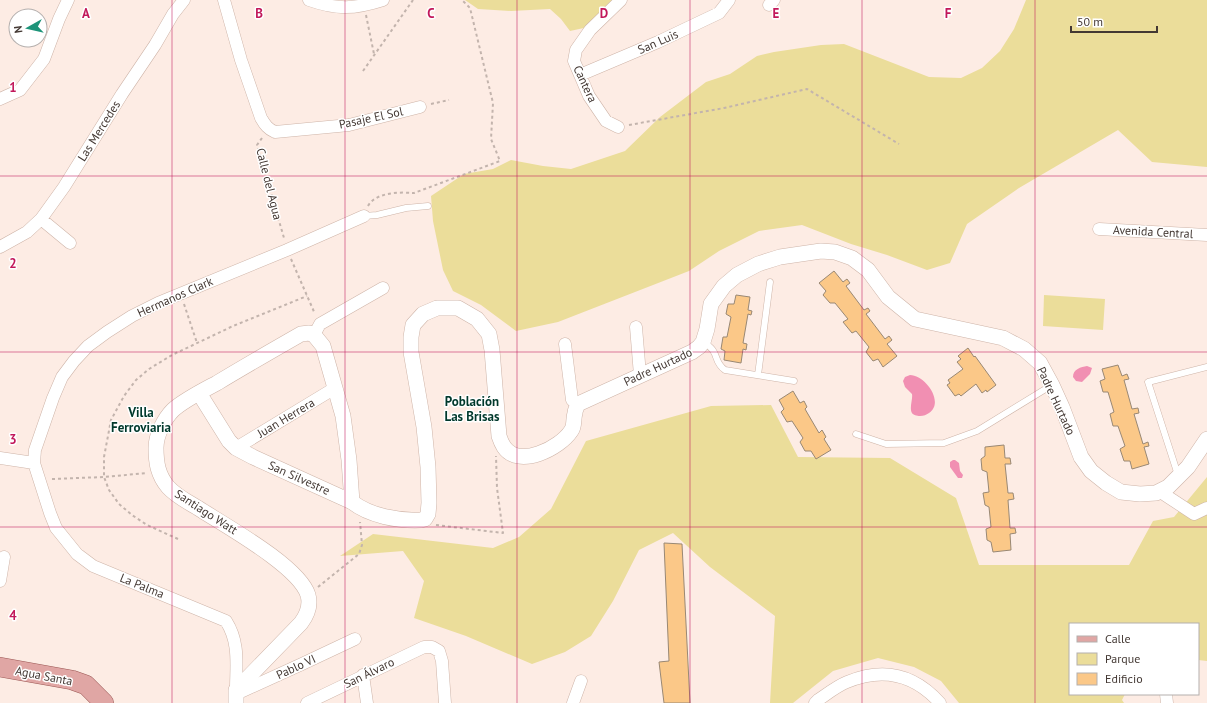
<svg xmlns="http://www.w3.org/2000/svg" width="1207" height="703" font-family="'PT Sans',sans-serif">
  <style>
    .green { fill: #ebdd9a }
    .water { fill: #f18fb2 }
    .building { fill: #fbc888; stroke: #998874 }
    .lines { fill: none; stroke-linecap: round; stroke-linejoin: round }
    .service-casing { stroke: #ceb4a8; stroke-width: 7 }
    .minor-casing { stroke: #ceb4a8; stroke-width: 13 }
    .tertiary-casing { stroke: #ceb4a8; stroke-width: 16 }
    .primary-casing { stroke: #9b5855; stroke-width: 20 }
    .path { stroke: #c3b4ad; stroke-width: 2; stroke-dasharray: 3 3; stroke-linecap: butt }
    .service { stroke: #fff; stroke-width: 6 }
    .minor { stroke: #fff; stroke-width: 12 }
    .tertiary { stroke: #fff; stroke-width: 15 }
    .primary { stroke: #e0a6a4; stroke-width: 19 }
    .grid { fill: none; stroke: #c2185b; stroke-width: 1; stroke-opacity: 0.55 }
    .labels { text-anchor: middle; stroke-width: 3; stroke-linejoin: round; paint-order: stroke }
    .street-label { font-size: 12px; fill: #433833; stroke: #fff }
    .neighbourhood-label { font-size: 13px; font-weight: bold; fill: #00392c; stroke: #fff }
    .grid-label { font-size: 13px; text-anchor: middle; font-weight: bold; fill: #c2185b; stroke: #fff; stroke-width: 3; stroke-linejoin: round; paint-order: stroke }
  </style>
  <rect width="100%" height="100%" fill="#fdece4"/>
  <!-- green -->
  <path class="green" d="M465,0H614L593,26L570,31L561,19L550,9L511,11L478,9Z
    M1026,0H1207V167L1152,162L1118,130L1019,188L967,224L950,263L927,270L887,255L851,244L802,225L759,231L719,251L689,271L558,322L516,331L481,305L453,291L443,270L433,221L431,196L464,174L493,169L511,160L543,166L571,169L625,151L660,117L706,82L730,74L757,56L774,52L821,45L844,44L929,77L961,78L982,68L1000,51L1014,29Z
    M1044,295L1105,299L1103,330L1043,326Z
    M771,405L798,457L890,458L956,498L979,565H1129L1153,521L1174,517L1207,477V661L1198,660V624H1070V694H1125L1122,700L1124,703H959L941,681L914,667L878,658L833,671L793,703H770L775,616L710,567L673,533L639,550L613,601L591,636L565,652L532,664L466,636L414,618L424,581L403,551L340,556L373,534L493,548L519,537L551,509L586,441L711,406Z"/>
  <!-- water -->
  <path class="water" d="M1087,366L1092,368L1090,374L1082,382L1076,381L1073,377C1073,369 1081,367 1087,366Z
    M910,375C925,375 945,402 929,413C926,415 924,416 920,416C917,416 913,415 912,413C909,408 913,399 912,394L905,387L903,381L905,377Z
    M953,460H955L959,463L960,471L963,475L962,478H958L950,467V462Z"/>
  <!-- building -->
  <path class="building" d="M834,271L843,282L847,279L850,283L846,286L864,310L868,308L870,311L866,314L885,339L889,336L892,340L887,344L897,356L883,367L878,359L873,361L866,352L869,347L856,331L852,333L843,322L848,319L835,303H830L823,295L826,291L819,283Z
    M736,295L750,297L748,310L752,311L751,315L748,314L743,343L747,344L746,350L743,349L741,363L724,360L725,351L721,349L723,337H727L731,317L726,314L728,304H734Z
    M968,348L974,357L975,356L996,385L987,392L986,390L982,393L976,384L961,396L959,394L955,396L947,385L950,383L948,380L963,369L957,362L961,359L958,356Z
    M1118,365L1122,376L1127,374L1129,379L1124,380L1132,409L1138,408L1139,413L1134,414L1143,444L1148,442L1149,446L1144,447L1149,464L1132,469L1130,461H1124L1120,449L1125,446L1118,426H1113L1110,414L1114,412L1108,392H1103L1100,381L1105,379L1102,369Z
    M793,391L800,403L804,401L807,407L805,409L819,433L822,430L826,437L824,439L831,450L816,459L811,451H805L800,442L803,438L792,421L787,422L781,412L784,409L779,400Z
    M1004,445L1005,458H1010L1011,464H1005L1008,493H1013L1014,499L1008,500L1010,528H1015L1016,533L1010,534L1011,550L993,552L991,542L987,540L986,529L991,527L989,507L985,505L983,493L989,492L987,472L982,470L981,459L985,456V447Z
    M664,543L682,544L690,703H664L659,662L669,661Z"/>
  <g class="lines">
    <!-- service casing -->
    <g class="service-casing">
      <path id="service" d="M364,216L377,215L406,208L428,206
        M703,342C721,352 712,361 725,370L794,381
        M758,375L770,282
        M856,434L886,444L944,443L977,431L1052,385
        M1178,475L1148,382L1207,367"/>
    </g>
    <!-- minor casing -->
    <g class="minor-casing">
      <path id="minor" d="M224,0L241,60L261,118C265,125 268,129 275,132L349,125L420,107
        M309,0C337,10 355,9 383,0
        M769,5L774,0
        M580,75L658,42L719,13L729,0
        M0,99L20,90L44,59L59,19L68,0
        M618,127L606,121L589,96L574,61L576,50L590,30L621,0
        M41,219L70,243
        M1099,229L1207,235
        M0,247L27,232L41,219L64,187L122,94L155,45L173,14L184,0
        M636,327L640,375
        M314,335L320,324L383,288
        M565,344L572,400L578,404
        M236,448L335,388
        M0,458L34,463
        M1159,491L1194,514L1207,508
        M0,581L4,557
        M363,675L367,703
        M236,690C236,665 240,643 226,621L93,566L77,554L56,528L50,513L34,463L35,450L53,398L62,377L74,361L88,346L107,332L132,316L158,303L287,250L364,216
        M236,694L302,664L355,639
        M1166,694L1167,703
        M307,703L424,647H432L439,651L442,661L445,703
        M573,703L581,681
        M815,703L818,700C827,694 837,686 847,682C883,667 914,674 940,703"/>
    </g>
    <!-- tertiary casing -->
    <g class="tertiary-casing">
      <path id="tertiary" d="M199,393L229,441L236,448L253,457L352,502C370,516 398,521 421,520L425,519L428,514L429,503L428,467L424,427L411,352V337L413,325L423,314L437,308H458L477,319L489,334L492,350L499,436C500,439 502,444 504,447C519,469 560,448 571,431C575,426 573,419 575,413C575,410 577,407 578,404L692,352L699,347L703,342L707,329L711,304L724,286L737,275L758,264L780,257L821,251L835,252L852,258L868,270L888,297L915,319L1003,338L1024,349L1040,363L1052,385L1062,407L1081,457L1091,471L1106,483L1121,492L1140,494L1156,493L1168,487L1188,467L1207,439
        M236,703V690L301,623C307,615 311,606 308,595C299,566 224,525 198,508C188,502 176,496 168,487C158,475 156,463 156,448C156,435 164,419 173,410C184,400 204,390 217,383C245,366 273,350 301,334L309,333L314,335L323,346L343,416L349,460L352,502"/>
    </g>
    <!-- primary casing -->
    <g class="primary-casing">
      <path id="primary" d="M0,667L72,680L86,685L104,703"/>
    </g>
    <!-- path -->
    <path class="path" d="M366,15L374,54
      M363,71L413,0
      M431,104L449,100
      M629,125L724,108L807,89L899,144
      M262,138L257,145L284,238
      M368,206C376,192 399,192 414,193L500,161L491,139L493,103L470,8L462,0
      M291,259L315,314
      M184,304L197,343
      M52,479L104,477L147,473
      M436,525L503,533L497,488L496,456
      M178,539L147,525L132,515L119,504L109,490L104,477V457L111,420L124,396L136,380L149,369L172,355L233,326L307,296
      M318,587L359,554L362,545L360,522"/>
    <!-- service -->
    <use href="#service" class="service"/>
    <!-- minor -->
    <use href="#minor" class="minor"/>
    <!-- tertiary -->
    <use href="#tertiary" class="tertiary"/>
    <!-- primary -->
    <use href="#primary" class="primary"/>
  </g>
  <!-- grid -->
  <path class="grid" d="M172,0V703M345,0V703M517,0V703M690,0V703M862,0V703M1035,0V703M0,176H1207M0,352H1207M0,527H1207"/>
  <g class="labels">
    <!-- street labels -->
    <g class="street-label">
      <text transform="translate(658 42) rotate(-24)" y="4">San Luis</text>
      <text transform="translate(585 84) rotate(65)" y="4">Cantera</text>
      <text transform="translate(371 118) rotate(-12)" y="4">Pasaje El Sol</text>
      <text transform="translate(99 131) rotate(-58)" y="4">Las Mercedes</text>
      <text transform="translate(269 184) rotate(76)" y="4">Calle del Agua</text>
      <text transform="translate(1153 232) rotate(3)" y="4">Avenida Central</text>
      <text transform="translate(175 297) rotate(-24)" y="4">Hermanos Clark</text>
      <text transform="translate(658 367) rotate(-25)" y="4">Padre Hurtado</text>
      <text transform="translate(1056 401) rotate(65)" y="4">Padre Hurtado</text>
      <text transform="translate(286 418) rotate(-31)" y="4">Juan Herrera</text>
      <text transform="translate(299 478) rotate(24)" y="4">San Silvestre</text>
      <text transform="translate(206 512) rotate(33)" y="4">Santiago Watt</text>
      <text transform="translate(142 586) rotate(22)" y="4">La Palma</text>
      <text transform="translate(296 667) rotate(-25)" y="4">Pablo VI</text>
      <text transform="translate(369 673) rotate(-26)" y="4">San Álvaro</text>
      <text transform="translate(44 676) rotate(11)" y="4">Agua Santa</text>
    </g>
    <!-- neighbourhood labels -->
    <g class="neighbourhood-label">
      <text x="472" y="406">Población<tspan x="472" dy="15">Las Brisas</tspan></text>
      <text x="141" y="417">Villa<tspan x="141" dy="15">Ferroviaria</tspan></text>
    </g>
  </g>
  <g class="grid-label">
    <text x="86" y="18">A</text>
    <text x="259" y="18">B</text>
    <text x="431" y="18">C</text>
    <text x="604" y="18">D</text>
    <text x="776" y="18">E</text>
    <text x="948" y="18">F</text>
    <text x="13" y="92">1</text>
    <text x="13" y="268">2</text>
    <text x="13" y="444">3</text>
    <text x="13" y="620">4</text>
  </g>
  <!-- legend -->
  <rect x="1069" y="623" width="130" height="72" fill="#ffffff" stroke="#b4afad"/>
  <rect x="1077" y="636" width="20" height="6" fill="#e0a6a4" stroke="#b4afad"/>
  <text x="1105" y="643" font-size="12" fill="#433833">Calle</text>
  <rect x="1077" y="653" width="20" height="12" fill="#ebdd9a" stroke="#b4afad"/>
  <text x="1105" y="663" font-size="12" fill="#433833">Parque</text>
  <rect x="1077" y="673" width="20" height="12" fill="#fbc888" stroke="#b4afad"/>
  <text x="1105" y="683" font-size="12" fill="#433833">Edificio</text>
  <!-- north arrow -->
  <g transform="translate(28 28) rotate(262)"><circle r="19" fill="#ffffff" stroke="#b4afad"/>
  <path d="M0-3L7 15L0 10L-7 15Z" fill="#1d9479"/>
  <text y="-6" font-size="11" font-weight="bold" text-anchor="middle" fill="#433833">N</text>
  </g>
  <!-- scale -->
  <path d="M1071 26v6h86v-6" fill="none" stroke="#433833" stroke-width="2"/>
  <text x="1077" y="26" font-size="12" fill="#433833" stroke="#ffffff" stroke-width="3" paint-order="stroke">50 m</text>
</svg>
